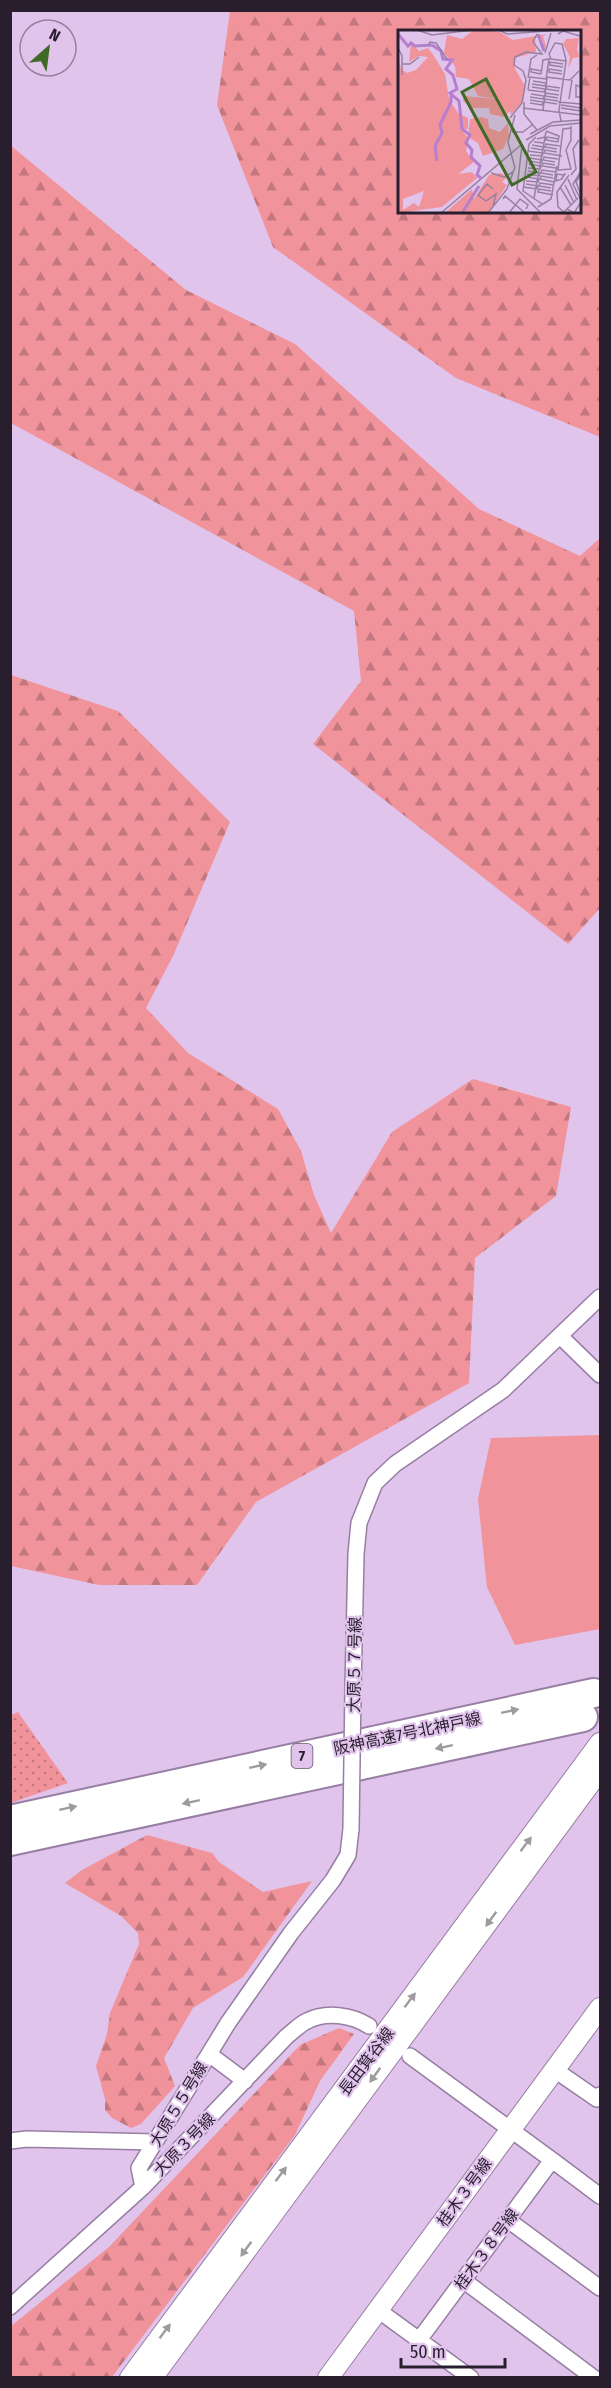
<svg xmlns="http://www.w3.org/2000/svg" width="611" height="2388" font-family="'Fira Sans Condensed','Noto Sans JP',sans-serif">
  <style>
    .grass { fill: url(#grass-dots) }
    .forest { fill: url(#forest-firs); fill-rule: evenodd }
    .pitch { fill: #f1939a }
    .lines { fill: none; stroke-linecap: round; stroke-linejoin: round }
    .minor-casing { stroke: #977ea3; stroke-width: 18 }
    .tertiary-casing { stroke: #977ea3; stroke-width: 22 }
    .motorway-casing { stroke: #977ea3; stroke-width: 32 }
    .minor { stroke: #fff; stroke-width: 15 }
    .tertiary { stroke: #fff; stroke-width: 20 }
    .motorway { stroke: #fff; stroke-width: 28 }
    .minor-bridge-casing { stroke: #977ea3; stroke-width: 18; stroke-linecap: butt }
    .minor-bridge { stroke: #fff; stroke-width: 15 }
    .oneway { fill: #9e9aa0 }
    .labels { text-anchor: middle; stroke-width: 4.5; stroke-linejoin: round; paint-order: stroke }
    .shield { fill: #e0c4ec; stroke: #5f5066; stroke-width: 1.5 }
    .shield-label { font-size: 15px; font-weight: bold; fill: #281e2d }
    .street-label { font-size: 16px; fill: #281e2d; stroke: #e0c4ec }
    .inset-river { fill: none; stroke: #b57fce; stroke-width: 3 }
    .inset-road { fill: none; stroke: #9682a0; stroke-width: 1.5 }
    .view { fill: #406a26; fill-opacity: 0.15; stroke: #406a26; stroke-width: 3 }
    .inset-edge { fill: none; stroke: #281e2d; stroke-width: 3 }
  </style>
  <defs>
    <pattern id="grass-dots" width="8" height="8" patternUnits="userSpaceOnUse" patternTransform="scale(1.5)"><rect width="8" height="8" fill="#f1939a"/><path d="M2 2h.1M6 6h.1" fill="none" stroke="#c3777e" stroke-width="1.8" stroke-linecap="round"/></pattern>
    <pattern id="forest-firs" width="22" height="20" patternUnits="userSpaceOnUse" patternTransform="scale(1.5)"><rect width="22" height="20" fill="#f1939a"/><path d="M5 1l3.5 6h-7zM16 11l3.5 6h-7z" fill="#c3777e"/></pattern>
  </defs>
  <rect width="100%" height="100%" fill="#e0c4ec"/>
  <!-- grass -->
  <path class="grass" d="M18,1712L68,1783L11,1803V1715Z"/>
  <!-- forest -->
  <path class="forest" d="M230,11H600V437L456,378L273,247L217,105ZM400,32H580V212H400Z
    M10,145L186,290L295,344L479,509L580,556L600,538V908L568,944L313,744L361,681L354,611L11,423Z
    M11,675L118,711L230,822L173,956L146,1008L188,1053L278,1109L301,1151L314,1195L331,1233L392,1132L473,1079L571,1107L556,1196L475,1258L469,1383L256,1502L197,1585H99L11,1566Z
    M147,1835L212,1853L219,1862L263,1892L312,1881L243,1977L193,2008L164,2058L175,2086L141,2124L131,2128L112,2118L105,2110V2099L96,2066L107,2034L110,2013L139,1944L138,1933L121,1916L65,1883L82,1870Z
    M339,2028L354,2034L320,2081L295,2135L112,2377H11V2326L109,2247L300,2045Z"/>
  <!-- pitch -->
  <path class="pitch" d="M600,1435V1629L515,1645L487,1587L478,1499L491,1438Z"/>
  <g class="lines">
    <!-- minor casing -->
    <g class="minor-casing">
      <path id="minor" d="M560,1336L600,1375
        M353,1688L356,1554L359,1523L375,1483L395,1464L503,1390L600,1297
        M555,2070L597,2099L600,2095
        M245,2081L209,2054L228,2023L291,1933L333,1880L348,1855L351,1829
        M10,2141L27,2139L155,2142
        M552,2160L600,2196
        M143,2187L139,2168L209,2054
        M508,2220L600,2288
        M463,2280L594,2378
        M10,2307L143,2187L287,2036C294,2031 300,2024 307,2021C326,2011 352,2015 369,2026
        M378,2310L419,2340L552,2160L410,2056
        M419,2340L471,2378"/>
    </g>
    <!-- tertiary casing -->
    <g class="tertiary-casing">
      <path id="tertiary" d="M130,2378L600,1743
        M152,2378L600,1770
        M328,2378L600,2008"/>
    </g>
    <!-- motorway casing -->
    <g class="motorway-casing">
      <path id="motorway" d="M10,1820L594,1693
        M10,1841L583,1717"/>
    </g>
    <!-- minor -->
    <use href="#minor" class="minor"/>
    <!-- tertiary -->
    <use href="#tertiary" class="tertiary"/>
    <!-- motorway -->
    <use href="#motorway" class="motorway"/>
    <!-- minor-bridge casing -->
    <g class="minor-bridge-casing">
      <path id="minor-bridge" d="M351,1829L353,1688"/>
    </g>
    <!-- minor-bridge -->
    <use href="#minor-bridge" class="minor-bridge"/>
  </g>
  <!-- one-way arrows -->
  <defs><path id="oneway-solid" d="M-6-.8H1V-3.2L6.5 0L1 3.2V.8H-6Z" transform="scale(1.5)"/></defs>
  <g class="oneway">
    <use href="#oneway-solid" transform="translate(510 1711) rotate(-12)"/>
    <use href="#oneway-solid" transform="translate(444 1747) rotate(168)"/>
    <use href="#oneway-solid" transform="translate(258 1766) rotate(-12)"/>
    <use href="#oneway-solid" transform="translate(191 1802) rotate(168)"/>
    <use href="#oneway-solid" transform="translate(68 1808) rotate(-12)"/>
    <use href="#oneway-solid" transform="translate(526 1844) rotate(-53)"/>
    <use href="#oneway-solid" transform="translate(491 1919) rotate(126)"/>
    <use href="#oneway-solid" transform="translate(410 2000) rotate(-53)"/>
    <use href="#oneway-solid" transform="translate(375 2075) rotate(126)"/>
    <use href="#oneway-solid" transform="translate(281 2174) rotate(-53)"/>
    <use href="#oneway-solid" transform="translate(246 2249) rotate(126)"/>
    <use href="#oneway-solid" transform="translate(165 2331) rotate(-53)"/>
  </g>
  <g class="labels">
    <!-- shield labels -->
    <rect class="shield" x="291.5" y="1744" width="21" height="24" rx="4.5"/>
    <g class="shield-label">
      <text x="302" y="1761">7</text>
    </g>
    <!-- street labels -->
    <g class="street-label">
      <text transform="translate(354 1665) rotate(-89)" y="6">大原５７号線</text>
      <text transform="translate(407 1733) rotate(-12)" y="6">阪神高速7号北神戸線</text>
      <text transform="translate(366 2061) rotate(-53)" y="6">長田箕谷線</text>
      <text transform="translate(178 2104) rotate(-59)" y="6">大原５５号線</text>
      <text transform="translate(184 2144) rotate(-46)" y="6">大原３号線</text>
      <text transform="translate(464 2192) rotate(-54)" y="6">桂木３号線</text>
      <text transform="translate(486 2249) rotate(-54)" y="6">桂木３８号線</text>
    </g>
  </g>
  <!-- overview -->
  <g transform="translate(398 30)">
    <rect width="183" height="183" fill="#e0c4ec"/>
    <path d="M76,0L102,2L115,10L149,4L145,6L148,17L146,21L144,9L137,7L138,22L117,28V39L127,56L125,71L113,85L112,81L106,87L92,84L91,78H73L65,71V66L99,69L80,66L71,49L58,47L57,36L46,23L49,5L64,9ZM181,8L179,19L183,32L181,27L175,28L170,38L172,27L165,14L168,9ZM13,13L21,21L30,18L34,23L47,44L51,69L60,83L70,88V99H63L70,108L68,121L76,132L60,144L74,142L79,148L44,177L0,183V26L3,39L9,43L18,40L30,27L21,26L11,32ZM26,161L21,177L16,173L5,180V169ZM84,87L90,89L91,98L102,102L110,93L111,106L105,119L85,126L80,113L70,107L72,89ZM103,143L109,147L104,152L109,155L90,183H47L74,159L76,169L91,145Z" fill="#f1939a" fill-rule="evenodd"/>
    <path class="inset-river" d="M0,4L10,16L13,13L17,16L34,15L43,21L45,29L54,30L48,39L55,45L59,59L52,63L61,71L64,99L72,105L68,113L74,120L73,127L82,136L79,145L83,148M140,4L146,21M39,131L37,116L44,103L42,95L53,72V64M64,183L81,156"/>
    <path class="inset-road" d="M19,0L34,5L74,0M101,0L109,4L160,0M160,4L165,1L182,6M30,16L32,12L38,13L49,29M0,18L4,26V45M147,23L153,3M4,34H12L21,27M165,37L152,35V32L165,34M143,44L133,42V39L144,41M164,44L151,42V39L164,41M148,47L172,50L181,41M130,48L133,29L139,25M134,54L147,56L148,53L135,51M183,57L178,55V67H183M130,60L132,47L148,49L151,29L145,30L143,44M130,60L146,62L147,59L134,57M161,61L148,59L149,56L162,58M132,67L145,69L146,66L133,64M160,68L147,66L148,63L161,65M171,69L174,50M126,72V84L139,100M160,72L183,74M132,73L144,75L145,72L132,70M159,74L146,72L147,69L160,71M163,75L183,78M125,78L183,85M163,78L183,81M145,80L149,48M117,85L110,112L117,138M112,88L124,73L128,50L125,41L116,35L117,27L128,22L144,24L135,12L139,4M163,91L161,80L168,31V30L164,14L157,13L151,24L153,29L168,31M173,96V110L168,120L173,139L160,140L165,99L173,98M148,101L161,106L160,112M114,102H125L134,95M132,104L155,92L183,90M138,107L131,114L125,161L144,174M128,110L152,96L183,93M136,112L146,113L147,107L139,109M160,112L148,110L149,107L161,109M124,115L119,159L143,183M183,117V137M133,118L145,120L146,117L134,115M159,119L147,117L148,114L162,116M130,121L145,123L144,126L132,125M159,122L147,120L146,123L164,126M131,131L143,133L144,130L132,128M157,132L145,130L146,127L160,129M157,135L145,133L144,136L158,138M130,138L142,139L143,136L131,134M183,141L175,154L183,170M93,143L106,147L115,142M129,144L141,146L142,143L130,141M183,144L178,152L183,165M155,145L143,143L144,140L158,142M166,145L159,144L158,151L164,149V148L167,144V143M171,145L159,162L160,177L166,182L180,168M173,145L178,139L175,119L181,110M155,148L143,146L142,149L156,152M170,149L179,170M128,151L140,152L141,149L129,147M167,155L176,173M125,157L139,159L140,156L128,154M162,157L173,175M153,158L141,156L142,153L156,155M153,161L141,159L140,162L155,165M136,168L148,102M105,169L107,166L127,183M95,177L98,164L88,171L80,165L89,154L95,159M140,177L153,169L159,136M169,179L176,183L183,172M43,183L123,115M90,183L109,159L117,137M111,183L122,169L130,175L128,179"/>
    <path class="view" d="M88,49L138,142L114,155L64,62Z"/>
    <rect width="183" height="183" class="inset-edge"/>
  </g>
  <!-- border -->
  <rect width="611" height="2388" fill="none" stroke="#281e2d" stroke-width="24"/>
  <!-- north arrow -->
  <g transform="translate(48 48) rotate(28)"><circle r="28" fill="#e0c4ec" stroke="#9682a0" stroke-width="1.5"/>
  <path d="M0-4.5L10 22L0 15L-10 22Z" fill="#406a26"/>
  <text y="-9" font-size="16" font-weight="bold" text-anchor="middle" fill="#281e2d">N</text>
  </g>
  <!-- scale -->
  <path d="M401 2358v9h104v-9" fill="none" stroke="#281e2d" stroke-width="3"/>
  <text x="410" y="2358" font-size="18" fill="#281e2d" stroke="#e0c4ec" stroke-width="4.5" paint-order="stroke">50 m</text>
</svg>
